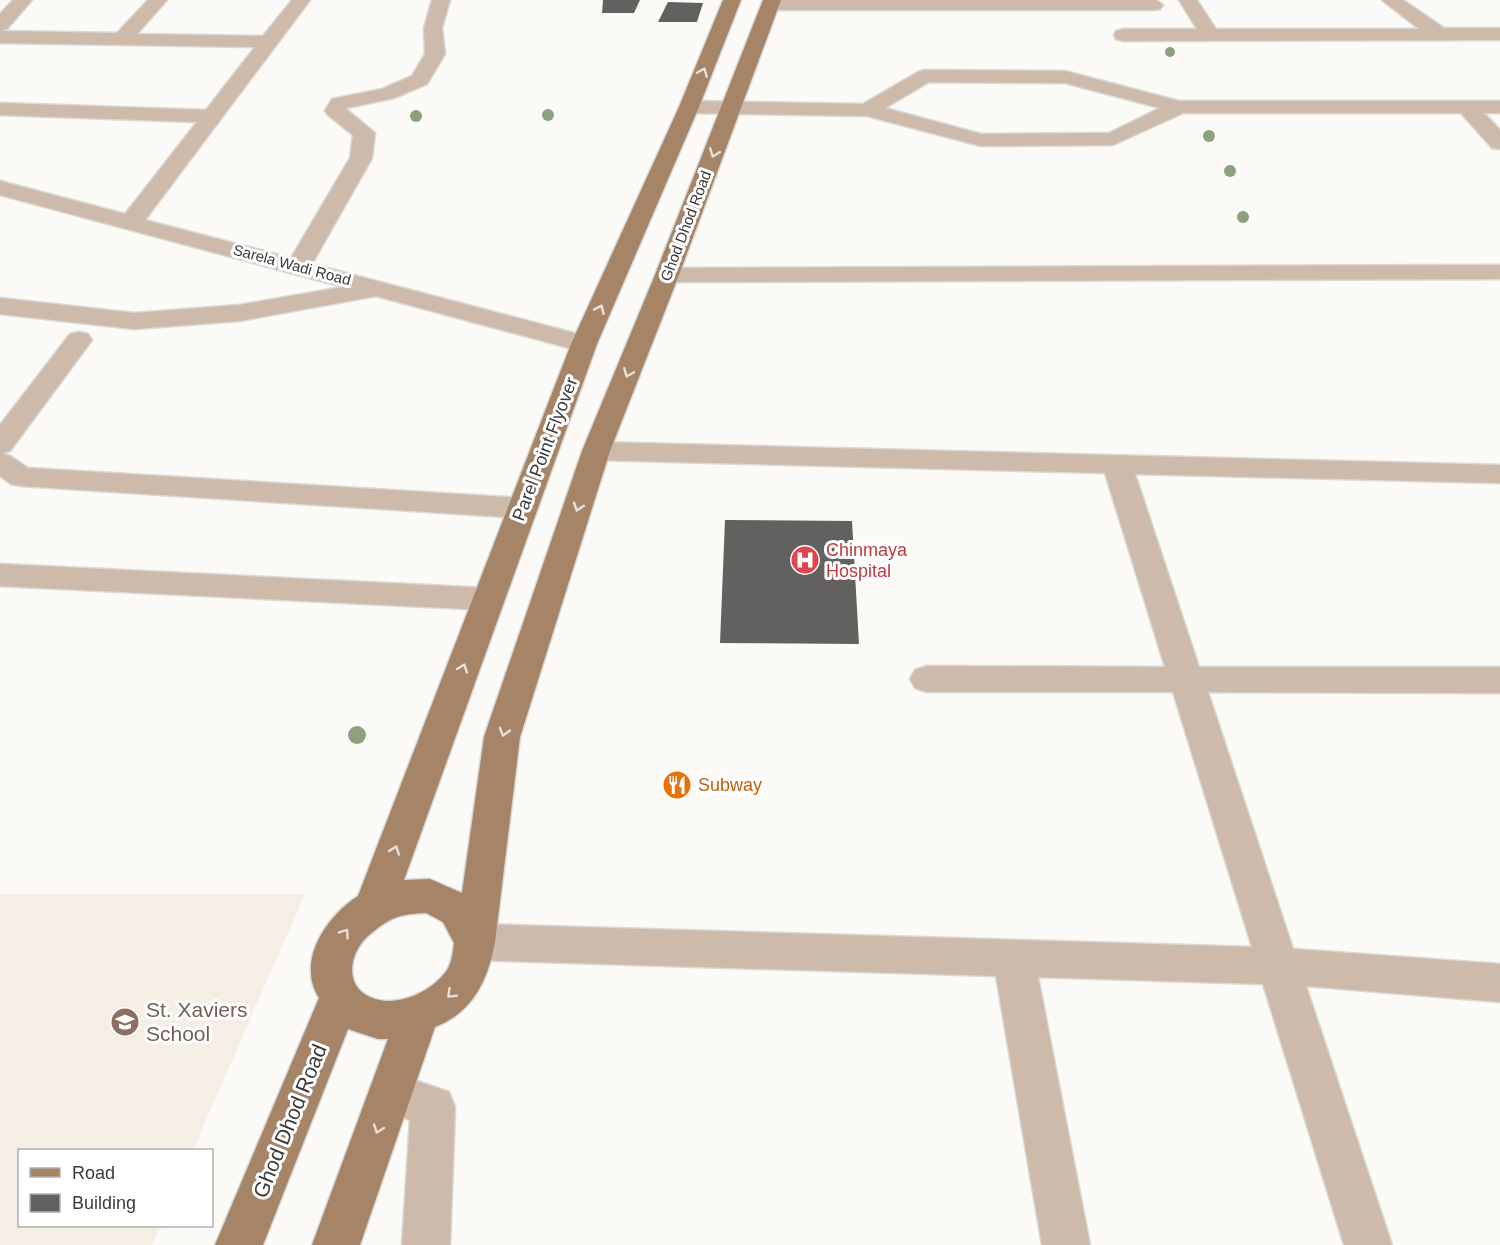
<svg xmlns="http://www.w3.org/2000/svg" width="1500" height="1245" font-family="Helvetica,sans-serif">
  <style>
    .built { fill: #f5eee4 }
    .building { fill: #63615f }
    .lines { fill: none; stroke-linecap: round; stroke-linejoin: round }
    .minor-casing { stroke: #d9d8d5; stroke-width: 3 }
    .major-casing { stroke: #d9d8d5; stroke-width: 3 }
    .minor { fill: #cdbaab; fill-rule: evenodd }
    .major { fill: #a58468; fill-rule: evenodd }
    .tree { fill: #8da17f }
    .oneway { stroke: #e8e0d9 }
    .labels { text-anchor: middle; stroke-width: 6; stroke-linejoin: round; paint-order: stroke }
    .far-street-label { font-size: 15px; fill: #3c3b3a; stroke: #fff }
    .street-label { font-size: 18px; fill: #3c3b3a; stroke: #fff }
    .health-label { font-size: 18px; fill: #be3a42; stroke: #fff; text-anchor: start }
    .food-label { font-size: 18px; fill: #c56008; stroke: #fff; text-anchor: start }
    .near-education-label { font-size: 21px; fill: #785e54; stroke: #fff; text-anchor: start }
    .near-street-label { font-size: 21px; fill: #3c3b3a; stroke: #fff }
  </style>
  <rect width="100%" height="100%" fill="#fcfaf7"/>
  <!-- built -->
  <path class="built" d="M0,894H305L193,1150H20V1226H161L152,1245H0Z"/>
  <!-- building -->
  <path class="building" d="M603,0H640L634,13H602Z
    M668,2L703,3L697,22H658Z
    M725,520L852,521L859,644L720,643Z"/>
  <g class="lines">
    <!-- minor casing -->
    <g class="minor-casing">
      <path id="minor" d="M13,0H32L7,29L0,31V14Z
        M148,0H167L137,34L263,36L292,0H310L145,220L291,258L350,158L353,135L328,115L325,111L332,99L382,89L412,76L425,54L424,28L432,0H450L442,28L445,54L427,84L394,98L347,108L346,109L375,133L372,158L312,264L593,338L597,344L593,350L584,352L376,296L239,321L134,329L0,314V298L134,313L239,305L343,287L0,195V181L125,214L197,122L0,115V103L206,110L255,47L0,43V31L117,33Z
        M769,0H1156L1163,5L1160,9L1154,10H771L765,9L762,5Z
        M1179,0H1197L1216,29H1419L1382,0H1403L1444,28H1500V40L1123,41L1116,39L1114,35L1116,31L1123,29H1197Z
        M925,70L1065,71L1179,101H1500V113H1484L1500,130V149L1492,148L1461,113H1183L1113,145L981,146L867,116L689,113L682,111L679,107L682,103L689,101L863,104L918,72ZM929,82L1065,83L1160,108L1109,133L981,134L885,108Z
        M1500,265V279L667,282L658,280L655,275L658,270L667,268Z
        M79,332L88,334L92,340L10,451L2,453L10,456L28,468L522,498L533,501L537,508L533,515L522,518L21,486L11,484L0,476V425L70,334Z
        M596,442L1500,465V483L1135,474L1199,667H1500V693L1208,692L1293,949L1500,964V1002L1306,986L1392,1245H1344L1263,984L1038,977L1090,1245H1042L996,976L475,960L461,955L455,942L461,929L475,924L1252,947L1173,692H927L915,688L910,679L915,670L927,666L1165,667L1105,473L596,460L586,457L582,451L586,445Z
        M0,564L488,588L499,591L504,599L499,607L488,610L0,586Z
        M391,1072L449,1092L455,1107L450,1245H402L410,1120L375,1108L369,1093L375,1078Z"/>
    </g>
    <!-- major casing -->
    <g class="major-casing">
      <path id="major" d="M723,0H741L699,107L597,344L404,880L430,879L462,893L484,737L582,451L655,275L763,0H781L679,275L610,451L520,737L495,942C488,980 473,1012 435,1027L360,1245H312L388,1039H378L348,1029L263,1245H215L319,998C296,961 326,917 358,896L571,344L679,107ZM426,913L443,922L454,943C453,952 452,962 447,970C432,992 396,1009 370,997C343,985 350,952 368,936C389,918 398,914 426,913Z"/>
    </g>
    <!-- minor -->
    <use href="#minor" class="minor"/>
    <!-- major -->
    <use href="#major" class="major"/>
  </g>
  <!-- trees -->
  <g class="tree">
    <circle cx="1170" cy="52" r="5"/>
    <circle cx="548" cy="115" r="6"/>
    <circle cx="416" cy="116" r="6"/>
    <circle cx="1209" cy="136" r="6"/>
    <circle cx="1230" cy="171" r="6"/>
    <circle cx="1243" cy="217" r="6"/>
    <circle cx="357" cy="735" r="9"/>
  </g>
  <!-- one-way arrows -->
  <defs><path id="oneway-chevron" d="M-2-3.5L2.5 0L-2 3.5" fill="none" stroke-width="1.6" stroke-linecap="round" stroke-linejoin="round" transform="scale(1.5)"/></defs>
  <g class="oneway">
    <use href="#oneway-chevron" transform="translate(703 72) rotate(-68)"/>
    <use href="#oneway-chevron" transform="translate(714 153) rotate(111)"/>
    <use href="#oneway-chevron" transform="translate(600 309) rotate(-66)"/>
    <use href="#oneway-chevron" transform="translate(628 373) rotate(112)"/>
    <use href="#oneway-chevron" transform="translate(578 507) rotate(108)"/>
    <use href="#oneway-chevron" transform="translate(463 668) rotate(-70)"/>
    <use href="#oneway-chevron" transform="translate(504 732) rotate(106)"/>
    <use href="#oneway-chevron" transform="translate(395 850) rotate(-70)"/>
    <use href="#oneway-chevron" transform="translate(345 933) rotate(-55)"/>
    <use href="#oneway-chevron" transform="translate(451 994) rotate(136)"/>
    <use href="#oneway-chevron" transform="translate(378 1129) rotate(110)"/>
  </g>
  <!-- icons -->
  <defs>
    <g id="hospital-disc" transform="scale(1.5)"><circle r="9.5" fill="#e0444e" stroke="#fff"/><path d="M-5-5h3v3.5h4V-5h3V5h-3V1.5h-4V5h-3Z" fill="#fff"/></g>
    <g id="restaurant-disc" transform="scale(1.5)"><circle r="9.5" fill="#e8710a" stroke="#fff"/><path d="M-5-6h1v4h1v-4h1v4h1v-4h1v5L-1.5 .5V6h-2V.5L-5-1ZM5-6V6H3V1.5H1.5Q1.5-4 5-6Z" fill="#fff"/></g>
    <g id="school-disc" transform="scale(1.5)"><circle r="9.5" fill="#8d6e63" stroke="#fff"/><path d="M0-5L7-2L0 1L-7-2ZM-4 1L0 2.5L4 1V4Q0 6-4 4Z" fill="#fff"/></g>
  </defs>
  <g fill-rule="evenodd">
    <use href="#hospital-disc" x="805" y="560"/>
    <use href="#restaurant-disc" x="677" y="785"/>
    <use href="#school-disc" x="125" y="1022"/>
  </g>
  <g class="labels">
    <!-- far-street labels -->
    <g class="far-street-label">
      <text transform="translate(686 226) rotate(-69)" y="5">Ghod Dhod Road</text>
      <text transform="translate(292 265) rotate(15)" y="5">Sarela Wadi Road</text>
    </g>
    <!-- street labels -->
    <g class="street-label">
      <text transform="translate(545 449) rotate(-69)" y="6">Parel Point Flyover</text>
    </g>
    <!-- health labels -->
    <g class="health-label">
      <text x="826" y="556">Chinmaya<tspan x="826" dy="21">Hospital</tspan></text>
    </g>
    <!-- food labels -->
    <g class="food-label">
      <text x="698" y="791">Subway</text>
    </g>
    <!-- near-education labels -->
    <g class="near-education-label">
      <text x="146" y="1017">St. Xaviers<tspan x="146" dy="24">School</tspan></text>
    </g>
    <!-- near-street labels -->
    <g class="near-street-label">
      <text transform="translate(290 1121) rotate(-68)" y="7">Ghod Dhod Road</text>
    </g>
  </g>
  <!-- legend -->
  <rect x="18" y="1149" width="195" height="78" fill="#ffffff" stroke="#b1b1b0" stroke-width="1.5"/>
  <rect x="30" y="1168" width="30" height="9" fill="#a58468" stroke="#b1b1b0" stroke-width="1.5"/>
  <text x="72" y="1179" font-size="18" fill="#3c3b3a">Road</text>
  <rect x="30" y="1194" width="30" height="18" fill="#63615f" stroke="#b1b1b0" stroke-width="1.5"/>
  <text x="72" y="1209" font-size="18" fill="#3c3b3a">Building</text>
</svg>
